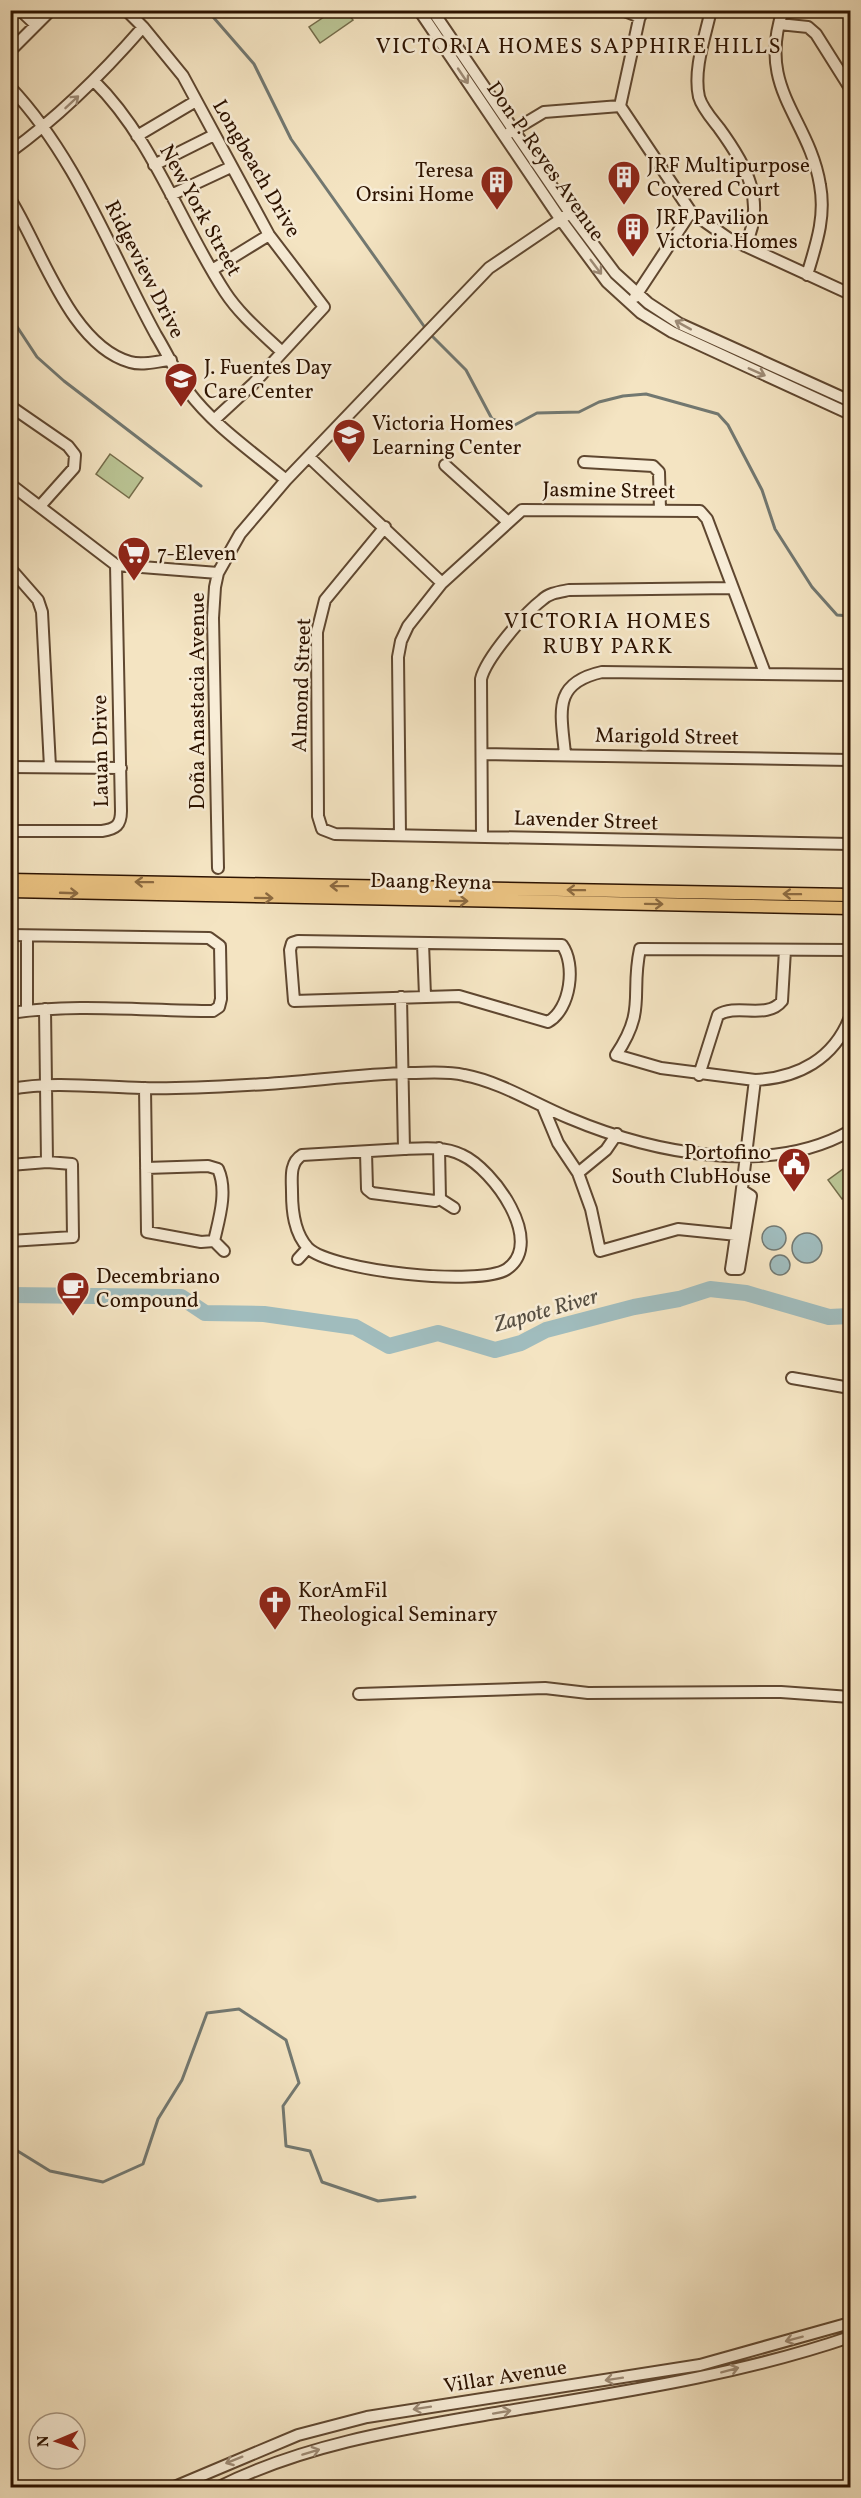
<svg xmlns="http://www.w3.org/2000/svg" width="861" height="2498" font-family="Vollkorn,serif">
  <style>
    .green { fill: #bac494; stroke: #746c4a; stroke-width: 1.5 }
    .water { fill: #a0bcbd; stroke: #727871; stroke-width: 1.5 }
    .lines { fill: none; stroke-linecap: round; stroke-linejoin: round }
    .stream { stroke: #727871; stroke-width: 3 }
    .river { stroke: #a0bcbd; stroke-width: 16 }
    .minor-casing { stroke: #5f4730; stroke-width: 14 }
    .major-casing { stroke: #2d1300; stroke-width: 15 }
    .minor { stroke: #f8edd7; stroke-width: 10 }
    .major { stroke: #eac281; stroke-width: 12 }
    .oneway { stroke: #9d8b76 }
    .oneway2 { stroke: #8c6a40 }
    .labels { text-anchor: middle; stroke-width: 5; stroke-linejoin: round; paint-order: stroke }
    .street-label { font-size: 21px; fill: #2d1300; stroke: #f8edd7 }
    .poi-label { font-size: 21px; fill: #2d1300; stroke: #f8edd7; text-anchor: start }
    .neighbourhood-label { font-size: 22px; letter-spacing: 1.5px; fill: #2d1300; stroke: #f8edd7 }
    .water-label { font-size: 22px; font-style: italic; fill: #554e42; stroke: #f8edd7 }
  </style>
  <rect width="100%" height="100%" fill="#f4e4c2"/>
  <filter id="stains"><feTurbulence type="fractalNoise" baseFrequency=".00333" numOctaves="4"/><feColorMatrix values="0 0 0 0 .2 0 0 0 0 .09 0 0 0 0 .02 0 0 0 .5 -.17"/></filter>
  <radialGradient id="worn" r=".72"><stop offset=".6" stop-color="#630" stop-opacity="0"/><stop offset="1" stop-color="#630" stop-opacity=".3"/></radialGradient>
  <!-- green -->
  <path class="green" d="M333,11H346L353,20L320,43L309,27Z
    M110,454L143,478L129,498L96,474Z
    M850,1164V1193L842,1199L828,1180Z"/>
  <!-- water -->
  <path class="water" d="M762 1238a12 12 0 1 1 24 0a12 12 0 1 1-24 0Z
    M792 1248a15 15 0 1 1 30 0a15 15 0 1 1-30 0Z
    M770 1265a10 10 0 1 1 20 0a10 10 0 1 1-20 0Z"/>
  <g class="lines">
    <!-- stream -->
    <path class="stream" d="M207,10L254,64L291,139L426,329
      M10,316L37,357L64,381L201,486
      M430,334L466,370L492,419L513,426L537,413L579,412L599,402L623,396L646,394L718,414L728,425L762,490L775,529L812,587L837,615L850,616
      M10,2133L16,2150L50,2171L103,2182L143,2164L158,2119L182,2080L207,2013L239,2009L286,2040L299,2083L283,2106L286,2146L310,2151L322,2182L378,2201L415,2197"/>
    <!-- river -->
    <path class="river" d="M10,1295L181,1297L205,1313L264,1314L355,1327L389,1346L438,1333L495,1350L521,1343L546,1330L634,1307L679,1299L710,1289L746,1293L829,1317L850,1316"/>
    <!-- minor casing -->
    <g class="minor-casing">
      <path id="minor" d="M20,10L36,25
        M126,10L143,27L183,76L269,235L324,307L253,384L214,420
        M419,10L561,220L607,282L641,313L672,332L850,414
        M432,10L570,213L615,273L648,303L680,324L850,401
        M622,10L640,17
        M711,10C705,37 693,70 699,97C702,108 712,119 719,128C746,165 767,201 745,246
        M783,10C756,89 809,117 820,185C826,217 816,245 807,275
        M779,24L808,27L816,34L850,88
        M10,51L51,10
        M94,81C153,139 180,223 225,292C240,315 262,333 282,352
        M10,87C77,158 110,251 156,335C167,353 176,373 188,391C214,426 253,452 286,480
        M620,106L691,212L728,238L850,294
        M620,106L641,10
        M509,133L544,112L620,106
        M137,136L196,101
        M10,152C60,116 103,73 143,27
        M154,165L214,135
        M171,195L231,167
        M10,199C41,248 70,345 130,362C143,366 157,361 171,360
        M212,270L269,235
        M635,297L691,212
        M10,406L68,446L75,455L74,468L41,505
        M309,457L442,583
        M584,462L653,466L659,472L660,510
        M445,465L507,521
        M10,484L116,565L218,573
        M385,527L325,600L317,632L318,816L322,829L335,834L850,844
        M10,568L38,600L42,612L50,767
        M482,754L850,760
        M565,754C561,712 552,683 602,672L850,675
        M10,767L121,768
        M10,831H102C116,829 121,825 121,811L116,565
        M400,835L398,657L401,641L408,626L442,583L522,510L700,511L707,519L765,673
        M482,836L481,679C486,658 525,613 542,600C549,593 559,592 569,590L732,588
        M218,868L213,618L215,587L218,573L240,534L286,480L489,268L570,213
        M10,935L209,938L220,946L221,999L219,1007L213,1011C147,1011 76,1003 10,1013
        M298,941L562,945C576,964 571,1009 548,1022L459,996L294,1001L290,950L292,943Z
        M423,943L425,996
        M401,997L404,1149C423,1148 444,1146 462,1155C493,1169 546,1242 507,1269C480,1287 331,1271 308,1248C294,1233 292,1211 292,1192C292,1179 289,1163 302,1155L404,1149
        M45,1009L47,1162
        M27,1010V936
        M699,1075L718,1015C737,1003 767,1020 782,1001L785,950
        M755,1080C798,1078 834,1059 850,1017
        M145,1088L147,1232L201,1242L214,1241C219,1219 228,1191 218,1169L208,1166L146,1168
        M10,1089C53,1081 99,1087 142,1088C177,1089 212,1087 247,1085C301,1083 355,1074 410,1073C428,1073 447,1071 464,1075C501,1082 535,1104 569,1118C652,1153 769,1177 850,1131
        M543,1107L558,1143L578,1173L591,1209L600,1251L678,1229L737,1235
        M366,1152L367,1189L372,1193L435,1201L440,1199L439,1148
        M10,1165L47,1162L72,1164L73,1237L10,1241
        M578,1173L606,1150L617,1134
        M743,1191L751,1196L739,1269H731C741,1206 747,1143 755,1080L661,1068L616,1055C647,1009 630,995 640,949L848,950L850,957
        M440,1199L454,1208
        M214,1241L224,1251
        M298,1259L308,1248
        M792,1378L850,1388
        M359,1694L545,1688L588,1693L781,1692L850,1697
        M172,2488L298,2435L367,2417L700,2365L850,2323
        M217,2488C304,2444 401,2429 496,2413C615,2393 736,2376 850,2337"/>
    </g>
    <!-- major casing -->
    <g class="major-casing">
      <path id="major" d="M10,880L850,895
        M10,891L850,908"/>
    </g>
    <!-- minor -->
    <use href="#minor" class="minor"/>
    <!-- major -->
    <use href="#major" class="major"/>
  </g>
  <!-- one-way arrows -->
  <defs><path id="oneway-shaft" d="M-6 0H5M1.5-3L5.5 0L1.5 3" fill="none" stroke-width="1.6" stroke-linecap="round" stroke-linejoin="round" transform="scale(1.5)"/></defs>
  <g class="oneway">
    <use href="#oneway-shaft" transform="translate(463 76) rotate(56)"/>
    <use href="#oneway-shaft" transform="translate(72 102) rotate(-43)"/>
    <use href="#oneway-shaft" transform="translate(596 267) rotate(53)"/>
    <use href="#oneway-shaft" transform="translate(683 325) rotate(-151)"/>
    <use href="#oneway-shaft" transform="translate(757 372) rotate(24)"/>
    <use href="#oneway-shaft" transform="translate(794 2339) rotate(165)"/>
    <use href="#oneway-shaft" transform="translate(730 2370) rotate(-15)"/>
    <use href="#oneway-shaft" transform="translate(614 2379) rotate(171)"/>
    <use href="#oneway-shaft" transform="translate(422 2408) rotate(171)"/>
    <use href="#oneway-shaft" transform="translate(502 2412) rotate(-10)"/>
    <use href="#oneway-shaft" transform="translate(311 2452) rotate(-17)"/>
    <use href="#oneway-shaft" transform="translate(234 2460) rotate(158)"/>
  </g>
  <g class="oneway2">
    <use href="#oneway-shaft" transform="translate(144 882) rotate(-179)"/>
    <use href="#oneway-shaft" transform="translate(339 886) rotate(-179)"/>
    <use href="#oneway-shaft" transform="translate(576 890) rotate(-179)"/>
    <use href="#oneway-shaft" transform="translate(69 893) rotate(2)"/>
    <use href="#oneway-shaft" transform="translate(792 894) rotate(-179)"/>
    <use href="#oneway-shaft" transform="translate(264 898) rotate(1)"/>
    <use href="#oneway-shaft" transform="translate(459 901) rotate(1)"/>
    <use href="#oneway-shaft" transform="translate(654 904) rotate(1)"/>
  </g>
  <!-- icons -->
  <defs>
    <g id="building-pin" transform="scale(1.725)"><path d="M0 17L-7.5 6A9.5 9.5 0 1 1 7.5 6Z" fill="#8f2418" stroke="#f8edd7"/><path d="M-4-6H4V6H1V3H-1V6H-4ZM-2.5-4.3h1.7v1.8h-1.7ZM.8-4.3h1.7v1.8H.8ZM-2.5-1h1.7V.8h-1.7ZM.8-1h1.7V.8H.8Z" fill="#fff"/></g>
    <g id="school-pin" transform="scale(1.725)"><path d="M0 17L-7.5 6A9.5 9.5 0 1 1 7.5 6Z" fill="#8f2418" stroke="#f8edd7"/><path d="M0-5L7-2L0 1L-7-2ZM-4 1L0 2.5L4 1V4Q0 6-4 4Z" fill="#fff"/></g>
    <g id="supermarket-pin" transform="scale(1.725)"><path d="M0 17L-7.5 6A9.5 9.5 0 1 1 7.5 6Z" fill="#8f2418" stroke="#f8edd7"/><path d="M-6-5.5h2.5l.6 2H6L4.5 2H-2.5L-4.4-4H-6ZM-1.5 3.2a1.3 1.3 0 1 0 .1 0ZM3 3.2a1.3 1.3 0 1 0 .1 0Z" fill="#fff"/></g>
    <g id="civic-pin" transform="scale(1.725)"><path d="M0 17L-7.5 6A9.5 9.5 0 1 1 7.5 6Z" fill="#8f2418" stroke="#f8edd7"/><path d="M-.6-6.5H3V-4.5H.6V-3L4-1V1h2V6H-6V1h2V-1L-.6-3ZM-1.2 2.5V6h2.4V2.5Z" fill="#fff"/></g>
    <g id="cafe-pin" transform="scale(1.725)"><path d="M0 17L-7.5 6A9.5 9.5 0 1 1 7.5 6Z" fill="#8f2418" stroke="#f8edd7"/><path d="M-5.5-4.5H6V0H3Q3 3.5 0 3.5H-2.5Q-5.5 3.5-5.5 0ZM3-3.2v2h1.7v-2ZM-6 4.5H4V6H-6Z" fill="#fff"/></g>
    <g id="church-pin" transform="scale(1.725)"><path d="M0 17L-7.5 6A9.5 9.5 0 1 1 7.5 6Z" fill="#8f2418" stroke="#f8edd7"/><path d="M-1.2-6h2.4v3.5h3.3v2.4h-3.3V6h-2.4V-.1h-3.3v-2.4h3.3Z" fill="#fff"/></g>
  </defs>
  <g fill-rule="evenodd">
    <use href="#building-pin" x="624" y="177"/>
    <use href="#building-pin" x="497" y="182"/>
    <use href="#building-pin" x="633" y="229"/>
    <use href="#school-pin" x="181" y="379"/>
    <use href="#school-pin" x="349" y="435"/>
    <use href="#supermarket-pin" x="134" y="553"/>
    <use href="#civic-pin" x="794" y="1164"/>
    <use href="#cafe-pin" x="73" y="1288"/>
    <use href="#church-pin" x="275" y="1602"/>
  </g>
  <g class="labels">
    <!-- street labels -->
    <g class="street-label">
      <text transform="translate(546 161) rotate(55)" y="7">Don P. Reyes Avenue</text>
      <text transform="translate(257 168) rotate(60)" y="7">Longbeach Drive</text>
      <text transform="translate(201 210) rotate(61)" y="7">New York Street</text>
      <text transform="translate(145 269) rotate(63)" y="7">Ridgeview Drive</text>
      <text transform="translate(609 490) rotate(1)" y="7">Jasmine Street</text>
      <text transform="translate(301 685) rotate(-88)" y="7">Almond Street</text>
      <text transform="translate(197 701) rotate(-90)" y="7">Doña Anastacia Avenue</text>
      <text transform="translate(667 736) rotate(1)" y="7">Marigold Street</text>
      <text transform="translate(100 751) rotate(-91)" y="7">Lauan Drive</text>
      <text transform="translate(586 820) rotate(2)" y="7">Lavender Street</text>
      <text transform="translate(431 881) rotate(1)" y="7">Daang Reyna</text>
      <text transform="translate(505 2376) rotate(-9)" y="7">Villar Avenue</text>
    </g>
    <!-- poi labels -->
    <g class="poi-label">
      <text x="647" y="172">JRF Multipurpose<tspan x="647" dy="24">Covered Court</tspan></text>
      <text x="474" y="177" text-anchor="end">Teresa<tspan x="474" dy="24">Orsini Home</tspan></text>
      <text x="656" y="224">JRF Pavilion<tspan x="656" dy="24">Victoria Homes</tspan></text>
      <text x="204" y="374">J. Fuentes Day<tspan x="204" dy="24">Care Center</tspan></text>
      <text x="372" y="430">Victoria Homes<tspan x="372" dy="24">Learning Center</tspan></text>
      <text x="157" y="560">7-Eleven</text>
      <text x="771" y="1159" text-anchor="end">Portofino<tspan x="771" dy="24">South ClubHouse</tspan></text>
      <text x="96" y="1283">Decembriano<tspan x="96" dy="24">Compound</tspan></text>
      <text x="298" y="1597">KorAmFil<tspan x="298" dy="24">Theological Seminary</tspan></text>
    </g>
    <!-- neighbourhood labels -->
    <g class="neighbourhood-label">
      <text x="579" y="53">VICTORIA HOMES SAPPHIRE HILLS</text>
      <text x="608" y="628">VICTORIA HOMES<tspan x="608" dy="25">RUBY PARK</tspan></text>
    </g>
    <!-- water labels -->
    <g class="water-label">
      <text transform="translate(546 1309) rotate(-16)" y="8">Zapote River</text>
    </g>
  </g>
  <!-- margin -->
  <rect width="861" height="2498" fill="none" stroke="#f4e4c2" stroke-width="36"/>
  <rect x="12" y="12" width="837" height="2474" fill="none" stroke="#2d1300" stroke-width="3"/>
  <rect x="18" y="18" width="825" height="2462" fill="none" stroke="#2d1300" stroke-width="1.5"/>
  <!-- north arrow -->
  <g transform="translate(57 2441) rotate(268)"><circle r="28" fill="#f8edd7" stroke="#a79681" stroke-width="1.5"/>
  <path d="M0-4.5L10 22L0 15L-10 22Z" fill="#8f2418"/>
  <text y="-9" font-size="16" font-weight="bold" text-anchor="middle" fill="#2d1300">N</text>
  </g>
  <rect width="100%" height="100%" filter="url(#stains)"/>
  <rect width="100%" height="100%" fill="url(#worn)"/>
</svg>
